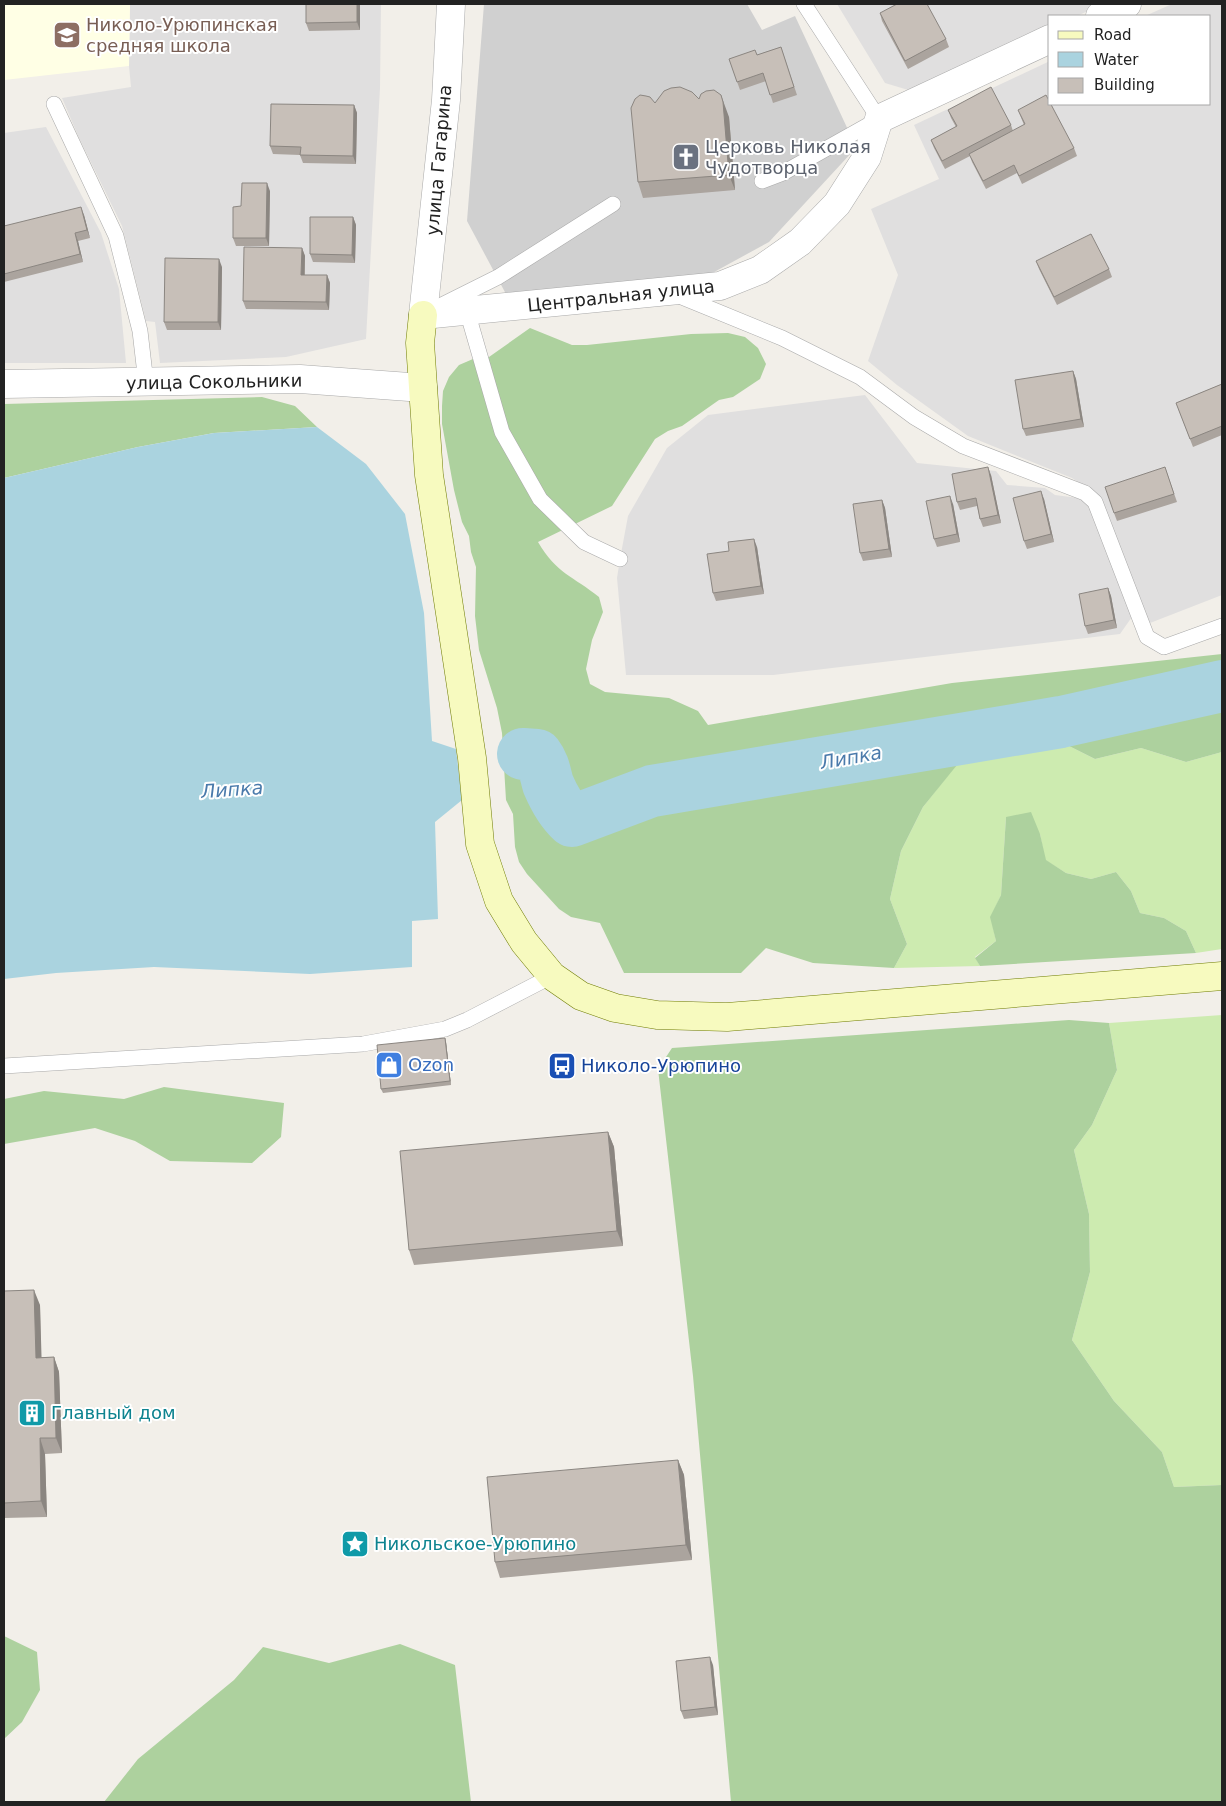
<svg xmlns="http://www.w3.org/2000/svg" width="1226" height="1806" font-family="'DejaVu Sans',sans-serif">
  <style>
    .residential { fill: #e0dfdf }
    .education { fill: #ffffe5 }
    .religious { fill: #d0d0d0 }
    .grass { fill: #cdebb0 }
    .forest { fill: #add19e }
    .water { fill: #aad3df }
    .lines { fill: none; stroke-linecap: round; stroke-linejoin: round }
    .river { stroke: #aad3df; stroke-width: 52 }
    .lane-casing { stroke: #a9a9a9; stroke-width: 16 }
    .street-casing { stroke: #a9a9a9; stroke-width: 29 }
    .secondary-casing { stroke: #707d05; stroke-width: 29 }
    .lane { stroke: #fff; stroke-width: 15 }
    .street { stroke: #fff; stroke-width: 28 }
    .secondary { stroke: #f7fabf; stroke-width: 28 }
    .wall { fill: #aba49e }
    .shaded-wall { fill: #8b8681 }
    .building { fill: #c7bfb8; stroke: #8b8681 }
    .labels { text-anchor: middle; stroke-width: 4; stroke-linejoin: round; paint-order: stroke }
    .education-label { font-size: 18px; fill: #785e54; stroke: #fff; text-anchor: start }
    .worship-label { font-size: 18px; fill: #5b616d; stroke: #fff; text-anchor: start }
    .street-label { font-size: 18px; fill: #222; stroke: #fff }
    .shop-label { font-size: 18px; fill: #366cbe; stroke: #fff; text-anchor: start }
    .transit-label { font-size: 18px; fill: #164399; stroke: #fff; text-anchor: start }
    .culture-label { font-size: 18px; fill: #0d838f; stroke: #fff; text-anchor: start }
    .water-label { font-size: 19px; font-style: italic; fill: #4a7aab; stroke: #fff }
  </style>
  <rect width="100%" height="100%" fill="#f2efe9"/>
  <!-- residential -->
  <path class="residential" d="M130,4H381L380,88L366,339L286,357L160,363L155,322L146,321L122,226L79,138L62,98L131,87L129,66Z
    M837,4H1103L1077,16H1050V29L915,92L885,83Z
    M1172,4H1222V595L1150,623L1098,495L1072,478L968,436L897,385L868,361L898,275L871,209L939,179L914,125L1050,61V104H1210V16H1145Z
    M46,127L101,233L119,289L126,363H4V133Z
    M865,395L917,463L996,471L1007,485L1045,488L1055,495L1086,499L1134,614L1120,634L773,675H626L617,578L620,559L628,516L667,448L708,415Z"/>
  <!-- education -->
  <path class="education" d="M4,4H130L129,66L4,80Z"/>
  <!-- religious -->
  <path class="religious" d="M484,4H747L762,30L795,16L850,134L854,150L769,242L705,277L506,294L467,221Z"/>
  <!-- grass -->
  <path class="grass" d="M1051,737L1095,759L1141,748L1186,762L1222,752V949L1196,953L1186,931L1164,918L1140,913L1131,891L1116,872L1091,879L1066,873L1045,860L1040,834L1006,817L1001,895L991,917L996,941L975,957L980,966L894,968L907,944L890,899L901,851L923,807L956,765L1003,743Z
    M1222,1015V1485L1174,1487L1162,1452L1114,1401L1072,1340L1090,1272L1089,1214L1074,1150L1092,1125L1117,1070L1109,1023Z"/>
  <!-- forest -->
  <path class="forest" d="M530,328L572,345H587L691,334L728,333L745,337L758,348L766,364L760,379L733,397L719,400L682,426L668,431L655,439L612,506L538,542C557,574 573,576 599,597L603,612L592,640L586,669L590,684L605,692L669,698L698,711L708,725L952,683L1222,654V752L1186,762L1141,748L1095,759L1051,737L1003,743L957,765L923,807L901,851L890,899L907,944L894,968L813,963L766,948L741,973H624L600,923L571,917L559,909L527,874L519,862L515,847L513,814L506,800L502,733L497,708L479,650L475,616L476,567L471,552L469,536L462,522L454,490L442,424V406L443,391L449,377L459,365L473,359L489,357Z
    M262,397L295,406L317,427L214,433L138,447L4,478V404Z
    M1031,812L1040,834L1046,860L1066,873L1091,879L1116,872L1131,891L1140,913L1164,918L1186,931L1196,953L980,966L975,958L996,941L990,917L1001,895L1006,817Z
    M1069,1020L1109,1023L1117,1070L1092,1125L1074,1150L1089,1214L1090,1272L1072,1340L1114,1401L1162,1452L1174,1487L1222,1485V1802H731L693,1376L658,1069L672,1048Z
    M164,1087L284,1103L281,1137L252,1163L170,1161L135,1141L95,1128L4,1144V1099L44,1091L124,1099Z
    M4,1636L37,1652L40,1690L22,1722L4,1739Z
    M400,1644L455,1665L471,1802H104L138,1759L234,1680L263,1647L329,1663Z"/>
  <!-- water -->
  <path class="water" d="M317,427L366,464L405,514L424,613L432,741L456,749L462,800L435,822L438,919L412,921V967L310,974L154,967L56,973L4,979V478L138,447L214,433Z"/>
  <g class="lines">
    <!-- river -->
    <path class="river" d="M523,754L537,755C544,764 545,773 548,784C554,798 561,811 572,821L652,791L1061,722L1222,686"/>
    <!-- lane casing -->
    <g class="lane-casing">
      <path id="lane" d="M54,104L116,236L140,331L146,383
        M762,181L783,173L879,119L804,4
        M677,295L782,338L860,377L914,417L963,446L1085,493L1095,502L1147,637L1164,647L1222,626
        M440,306L498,277L613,204
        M467,311L502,432L540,499L584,542L620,559
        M4,1066L363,1044L445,1029L467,1020L552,976"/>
    </g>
    <!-- street casing -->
    <g class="street-casing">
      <path id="street" d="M451,4L446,100L423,315L720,286L760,270L800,242L837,204L867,157L879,119L1050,39
        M1100,16L1127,4
        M4,384L300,379L423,388"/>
    </g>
    <!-- secondary casing -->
    <g class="secondary-casing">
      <path id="secondary" d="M423,315L420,343L429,475L472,758L480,844L499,901L524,942L552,976L581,996L615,1008L657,1015L727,1017L1222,976"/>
    </g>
    <!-- lane -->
    <use href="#lane" class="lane"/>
    <!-- street -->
    <use href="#street" class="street"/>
    <!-- secondary -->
    <use href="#secondary" class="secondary"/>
  </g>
  <!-- wall -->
  <path class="wall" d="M306,4H360V30L309,31L306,23Z
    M880,13L946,39L949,47L908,69L882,21Z
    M781,47L797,95L773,103L766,81L740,90L729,59L757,55Z
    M699,99L729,117L735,190L643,198L638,182L655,103Z
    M354,105L357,113L356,164L303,163L300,155L273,154L270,146Z
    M948,110L1011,125L1013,131L1024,125L1018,110L1074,148L1077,156L1022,184L1017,173L986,189L972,162L970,156L945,169L934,148L931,140L956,127L951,118Z
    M270,191L269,246H236L233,238L241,206Z
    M84,215L90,238L78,241L83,262L4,282V226Z
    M353,217L356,225L355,263L313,262L310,254Z
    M302,248L305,256V275H327L330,283L329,310L246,309L243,301Z
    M1036,261L1109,269L1112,277L1057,305L1039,269Z
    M222,267L221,330H167L164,322Z
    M1073,371L1076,379L1084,427L1026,436L1023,429Z
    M1222,384V435L1193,447L1176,403Z
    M1165,467L1177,502L1117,521L1114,513Z
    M991,475L1001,523L983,527L980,519L977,506L960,510L957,502Z
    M1044,499L1054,542L1027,549L1024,541Z
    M882,500L885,508L892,557L863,561L860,553Z
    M953,504L960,542L937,547L934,539Z
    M757,547L764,594L716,601L713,593Z
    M1108,588L1111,596L1117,628L1088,634L1085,626Z
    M445,1038L446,1042L451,1085L383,1093L381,1089Z
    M608,1132L614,1147L623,1246L414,1265L409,1250Z
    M4,1291L40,1305L41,1357H54L59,1372L62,1453L45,1454L47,1517L4,1518Z
    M678,1460L684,1475L692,1560L500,1578L495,1562Z
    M713,1665L718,1715L684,1719L681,1711Z"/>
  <!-- shaded-wall -->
  <path class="shaded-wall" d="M357,4H360V30L357,22Z
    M721,95L729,117L735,190L729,175Z
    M354,105L357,113L356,164L353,156Z
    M267,183L270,191L269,246L266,238Z
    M81,207L84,215L90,238L87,230Z
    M353,217L356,225L355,263L352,255Z
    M75,233L78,241L83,262L80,254Z
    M302,248L305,256L304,283L301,275Z
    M219,259L222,267L221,330L218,322Z
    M327,275L330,283L329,310L326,302Z
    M1073,371L1076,379L1084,427L1081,419Z
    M988,467L991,475L1001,523L998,515Z
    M1041,491L1044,499L1054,542L1051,534Z
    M950,496L953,504L960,542L957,534Z
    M882,500L885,508L892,557L889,549Z
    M754,539L757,547L764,594L761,586Z
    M1108,588L1111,596L1117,628L1114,620Z
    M445,1038L446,1042L451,1085L450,1081Z
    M608,1132L614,1147L623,1246L617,1231Z
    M34,1290L40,1305L42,1373L36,1358Z
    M54,1357L59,1372L62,1453L56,1438Z
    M40,1438L45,1454L47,1517L41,1501Z
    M678,1460L684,1475L692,1560L686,1545Z
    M710,1657L713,1665L718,1715L715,1707Z"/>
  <!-- building -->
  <path class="building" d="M306,4H357V22L306,23Z
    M897,4H927L946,39L905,61L880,13Z
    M781,47L794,87L770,95L763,73L737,82L729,59L755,50L757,55Z
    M680,87L692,92L699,99L701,94L706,91L714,90L721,95L723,102L729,175L638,182L631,108L635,99L640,95L646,96L650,97L655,103L664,91L671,88Z
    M991,87L1011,125L942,161L931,140L957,126L948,110Z
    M1046,95L1074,148L1019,176L1014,165L983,181L969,154L1025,124L1018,110Z
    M271,104L354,105L353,156L300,155L301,147L270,146Z
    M242,183H267L266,238H233V207L241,206Z
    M81,207L87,230L75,233L80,254L4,274V226Z
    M310,217H353L352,255L310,254Z
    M1091,234L1109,269L1054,297L1036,261Z
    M244,247L302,248L301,275H327L326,302L243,301Z
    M165,258L219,259L218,322H164Z
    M1073,371L1081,419L1023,429L1015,380Z
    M1222,384V426L1190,439L1176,403Z
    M988,467L998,515L980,519L976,498L957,502L952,474Z
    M1165,467L1174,494L1114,513L1105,487Z
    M1041,491L1051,534L1024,541L1013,498Z
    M950,496L957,534L934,539L926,501Z
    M882,500L889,549L860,553L853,504Z
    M754,539L761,586L713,593L707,554L729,551L728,542Z
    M1108,588L1114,620L1085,626L1079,594Z
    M445,1038L450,1081L381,1089L377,1045Z
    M608,1132L617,1231L409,1250L400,1151Z
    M34,1290L36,1358L54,1357L56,1438H40L41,1501L4,1503V1291Z
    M678,1460L686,1545L495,1562L487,1477Z
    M710,1657L715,1707L681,1711L676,1661Z"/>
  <!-- icons -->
  <defs>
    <g id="school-square" transform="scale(1.4375)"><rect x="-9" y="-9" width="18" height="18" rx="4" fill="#8d6e63" stroke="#fff"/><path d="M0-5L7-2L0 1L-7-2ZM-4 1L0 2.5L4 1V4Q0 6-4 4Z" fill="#fff"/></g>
    <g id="church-square" transform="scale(1.4375)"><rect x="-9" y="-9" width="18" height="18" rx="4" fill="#6b7280" stroke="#fff"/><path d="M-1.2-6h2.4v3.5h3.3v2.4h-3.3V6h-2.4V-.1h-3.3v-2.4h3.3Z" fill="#fff"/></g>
    <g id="shop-square" transform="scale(1.4375)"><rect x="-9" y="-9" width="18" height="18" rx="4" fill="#3f7fe0" stroke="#fff"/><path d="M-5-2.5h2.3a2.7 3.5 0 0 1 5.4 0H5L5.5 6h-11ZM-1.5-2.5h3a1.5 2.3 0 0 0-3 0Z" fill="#fff"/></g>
    <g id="bus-square" transform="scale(1.4375)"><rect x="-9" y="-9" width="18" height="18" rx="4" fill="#1a4fb4" stroke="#fff"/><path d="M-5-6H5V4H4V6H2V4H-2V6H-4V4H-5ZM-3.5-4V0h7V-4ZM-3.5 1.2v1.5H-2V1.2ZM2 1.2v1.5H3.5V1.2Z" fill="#fff"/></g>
    <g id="building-square" transform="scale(1.4375)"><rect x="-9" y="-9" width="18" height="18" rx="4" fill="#0f9aa8" stroke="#fff"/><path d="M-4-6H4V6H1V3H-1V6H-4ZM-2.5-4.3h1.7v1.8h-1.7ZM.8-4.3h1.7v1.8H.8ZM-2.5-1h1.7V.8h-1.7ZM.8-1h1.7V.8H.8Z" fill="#fff"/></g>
    <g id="sight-square" transform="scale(1.4375)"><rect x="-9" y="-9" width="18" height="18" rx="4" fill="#0f9aa8" stroke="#fff"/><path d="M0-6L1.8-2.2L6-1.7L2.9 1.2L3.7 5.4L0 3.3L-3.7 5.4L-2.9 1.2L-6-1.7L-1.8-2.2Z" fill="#fff"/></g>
  </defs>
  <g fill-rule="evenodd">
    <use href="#school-square" x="67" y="35"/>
    <use href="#church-square" x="686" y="157"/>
    <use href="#shop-square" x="389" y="1065"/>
    <use href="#bus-square" x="562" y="1066"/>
    <use href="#building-square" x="32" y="1413"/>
    <use href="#sight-square" x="355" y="1544"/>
  </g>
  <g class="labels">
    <!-- education labels -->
    <g class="education-label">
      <text x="86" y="31">Николо-Урюпинская<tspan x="86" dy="21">средняя школа</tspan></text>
    </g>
    <!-- worship labels -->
    <g class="worship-label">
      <text x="705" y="153">Церковь Николая<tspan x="705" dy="21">Чудотворца</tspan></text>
    </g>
    <!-- street labels -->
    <g class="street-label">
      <text transform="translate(439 160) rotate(-85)" y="6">улица Гагарина</text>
      <text transform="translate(621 296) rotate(-6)" y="6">Центральная улица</text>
      <text transform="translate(214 382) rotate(-1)" y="6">улица Сокольники</text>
    </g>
    <!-- shop labels -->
    <g class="shop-label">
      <text x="408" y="1071">Ozon</text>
    </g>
    <!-- transit labels -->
    <g class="transit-label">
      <text x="581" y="1072">Николо-Урюпино</text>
    </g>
    <!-- culture labels -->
    <g class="culture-label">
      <text x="51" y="1419">Главный дом</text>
      <text x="374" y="1550">Никольское-Урюпино</text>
    </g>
    <!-- water labels -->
    <g class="water-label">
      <text transform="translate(851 757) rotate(-10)" y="7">Липка</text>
      <text transform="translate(232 789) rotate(-4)" y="7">Липка</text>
    </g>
  </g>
  <!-- border -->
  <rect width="1226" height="1806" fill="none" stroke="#222222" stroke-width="10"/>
  <!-- legend -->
  <rect x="1048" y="15" width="162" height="90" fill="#ffffff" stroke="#a7a7a7"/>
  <rect x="1058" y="31" width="25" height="8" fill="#f7fabf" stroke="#a7a7a7"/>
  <text x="1094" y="40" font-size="15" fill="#222222">Road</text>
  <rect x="1058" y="52" width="25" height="15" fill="#aad3df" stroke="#a7a7a7"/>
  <text x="1094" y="65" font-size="15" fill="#222222">Water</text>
  <rect x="1058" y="78" width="25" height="15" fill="#c7bfb8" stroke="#a7a7a7"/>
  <text x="1094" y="90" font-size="15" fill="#222222">Building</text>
</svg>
